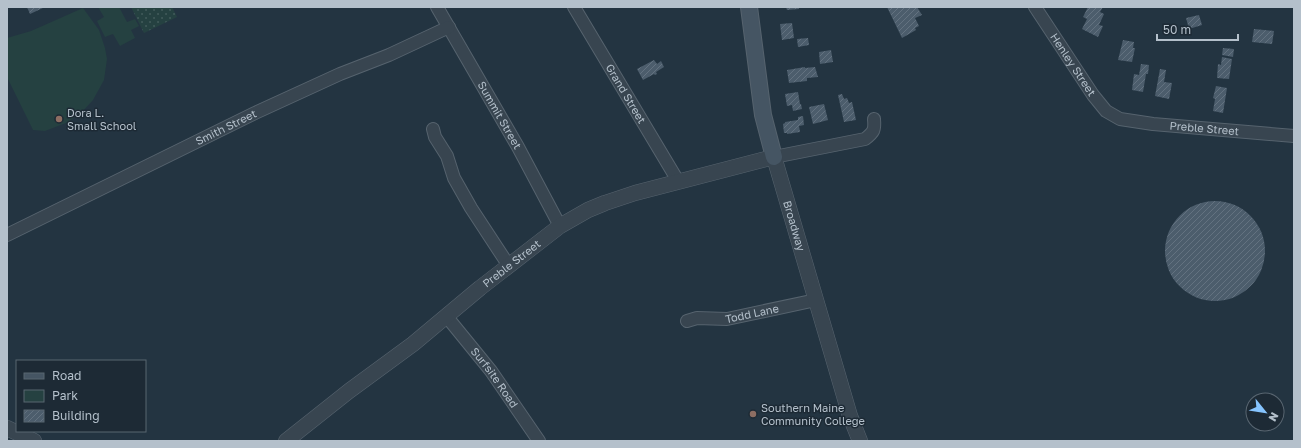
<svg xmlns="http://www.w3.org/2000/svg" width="1301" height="448" font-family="'Golos Text',sans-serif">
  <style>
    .green { fill: #254141 }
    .park { fill: url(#park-dots) }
    .building { fill: url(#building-hatch) }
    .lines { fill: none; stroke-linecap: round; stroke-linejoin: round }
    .minor-casing { stroke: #56636e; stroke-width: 14 }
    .tertiary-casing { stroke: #56636e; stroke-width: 16 }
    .secondary-casing { stroke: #56636e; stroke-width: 18 }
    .minor { stroke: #384550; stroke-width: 12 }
    .tertiary { stroke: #384550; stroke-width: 15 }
    .secondary { stroke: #455563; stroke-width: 16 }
    .education-dot { fill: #8d6e63; stroke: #1d2a35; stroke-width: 1.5 }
    .labels { text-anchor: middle; stroke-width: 3; stroke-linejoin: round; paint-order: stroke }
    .street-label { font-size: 11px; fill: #b4c0cb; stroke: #1d2a35 }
    .poi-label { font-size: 11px; fill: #b4c0cb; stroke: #1d2a35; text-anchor: start }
  </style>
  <defs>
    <pattern id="park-dots" width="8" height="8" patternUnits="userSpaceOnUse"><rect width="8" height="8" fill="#254141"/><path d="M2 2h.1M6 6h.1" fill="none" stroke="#425b5b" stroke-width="1.8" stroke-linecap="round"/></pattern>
    <pattern id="building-hatch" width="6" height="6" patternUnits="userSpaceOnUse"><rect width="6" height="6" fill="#4c5d6c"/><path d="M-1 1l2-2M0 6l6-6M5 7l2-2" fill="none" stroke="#637280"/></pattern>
  </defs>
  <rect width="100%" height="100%" fill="#233441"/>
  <!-- green -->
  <path class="green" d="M98,7H119L127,22L135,19L139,26L131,30L135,38L120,46L113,34L105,37L97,21L104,17Z
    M83,8L99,30L105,48L107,59L104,80L93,100L81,113L66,123L45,131L33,130L7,77V38L31,31Z"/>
  <!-- park -->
  <path class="park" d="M131,7H172L177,17L144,33Z"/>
  <!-- building -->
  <path class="building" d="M27,7H45L30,14Z
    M786,7H799V9L787,10Z
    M887,7H917L922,15L915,18L919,26L915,28L916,30L902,38Z
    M1088,7H1103L1100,12L1104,14L1099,25L1103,26L1098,37L1082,29L1087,19L1083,17Z
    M1199,15L1202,25L1189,29L1186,18Z
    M792,23L794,38L782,40L780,24Z
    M1254,29L1274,31L1272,44L1252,42Z
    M808,38L809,45L798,47L797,39Z
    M1123,40L1134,42L1133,48H1135L1132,62L1118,60Z
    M1223,48L1234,49L1233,57L1222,55Z
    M831,50L833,62L820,64L819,52Z
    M1222,57L1232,59L1229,79L1217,78L1218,64L1221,65Z
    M654,60L657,64L661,61L664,67L656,72L657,74L655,75L654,74L643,80L637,69Z
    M1141,64L1149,65L1148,74H1146L1143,92L1132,90L1134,74L1139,75Z
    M805,67V68L815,67L818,77L807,78V81L789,83L787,70Z
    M1160,69L1166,70L1164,82L1172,83L1169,99L1155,96Z
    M1216,86L1227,88L1223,113L1213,111L1215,99L1213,98Z
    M798,92L800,104H801L802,109L793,111L792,105L787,106L785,94Z
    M842,94L844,99L847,98L849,103L852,102L856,120L844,122L838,95Z
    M824,104L828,120L813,124L809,107Z
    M803,116L804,125L799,126L800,132L787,134V133H784L783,124L785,123V122L798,120V117Z
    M1165 251a50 50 0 1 1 100 0a50 50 0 1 1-100 0Z"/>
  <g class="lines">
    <!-- minor casing -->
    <g class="minor-casing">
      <g id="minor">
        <path id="s1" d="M437,7L518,147L560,226"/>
        <path id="s2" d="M574,7L678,181"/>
        <path id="s3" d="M1035,7L1093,95L1106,111L1120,119L1153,124L1294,136"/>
        <path d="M433,129L435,137L447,156L454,178L471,208L509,266"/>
        <path d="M774,157L865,139C874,132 875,130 874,119"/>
        <path id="s4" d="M7,235L255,113L340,74L389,55L449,27"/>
        <path id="s5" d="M447,317L491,371L539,441"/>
        <path id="s6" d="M687,321L697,318L727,319L816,300"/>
      </g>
    </g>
    <!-- tertiary casing -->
    <g class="tertiary-casing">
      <g id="tertiary">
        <path d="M7,428L34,441"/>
        <path id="s7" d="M286,441L349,391L413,344L480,288L560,226L588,210L605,203L635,193L774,157L850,416L860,441"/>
      </g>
    </g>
    <!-- secondary casing -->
    <g class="secondary-casing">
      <path id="secondary" d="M749,7L763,115L774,157"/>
    </g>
    <!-- minor -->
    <use href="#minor" class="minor"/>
    <!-- tertiary -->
    <use href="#tertiary" class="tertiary"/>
    <!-- secondary -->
    <use href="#secondary" class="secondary"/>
  </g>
  <!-- markers -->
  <g class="education-dot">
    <circle cx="59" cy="119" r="4"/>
    <circle cx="753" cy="414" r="4"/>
  </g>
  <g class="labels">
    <!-- street labels -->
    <g class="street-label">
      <text dy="4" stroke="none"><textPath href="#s3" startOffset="69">Henley Street</textPath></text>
      <text dy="4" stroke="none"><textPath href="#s2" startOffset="101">Grand Street</textPath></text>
      <text dy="4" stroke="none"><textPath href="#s1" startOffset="125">Summit Street</textPath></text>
      <text dy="4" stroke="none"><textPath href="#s4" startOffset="244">Smith Street</textPath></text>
      <text dy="4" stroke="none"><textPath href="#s3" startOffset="227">Preble Street</textPath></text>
      <text dy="4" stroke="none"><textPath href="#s7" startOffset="646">Broadway</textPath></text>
      <text dy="4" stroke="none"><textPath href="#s7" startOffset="287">Preble Street</textPath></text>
      <text dy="4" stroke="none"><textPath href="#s6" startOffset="66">Todd Lane</textPath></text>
      <text dy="4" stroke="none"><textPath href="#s5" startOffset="77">Surfsite Road</textPath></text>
    </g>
    <!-- poi labels -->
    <g class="poi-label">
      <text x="67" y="117">Dora L.<tspan x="67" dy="13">Small School</tspan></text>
      <text x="761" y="412">Southern Maine<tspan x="761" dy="13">Community College</tspan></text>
    </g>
  </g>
  <!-- border -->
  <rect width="1301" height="448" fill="none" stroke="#b4c0cb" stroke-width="16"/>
  <!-- legend -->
  <rect x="16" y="360" width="130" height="72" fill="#1d2a35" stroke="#596671"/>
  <rect x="24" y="373" width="20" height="6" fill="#455563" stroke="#596671"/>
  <text x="52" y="380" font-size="12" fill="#b4c0cb">Road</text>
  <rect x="24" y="390" width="20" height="12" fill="#254141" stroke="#596671"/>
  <text x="52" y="400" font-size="12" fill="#b4c0cb">Park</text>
  <rect x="24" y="410" width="20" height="12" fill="url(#building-hatch)" stroke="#596671"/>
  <text x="52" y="420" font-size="12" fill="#b4c0cb">Building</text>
  <!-- north arrow -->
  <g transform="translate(1265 412) rotate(120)"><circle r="19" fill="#1d2a35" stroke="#596671"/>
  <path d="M0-3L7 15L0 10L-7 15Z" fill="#86c4fe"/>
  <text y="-6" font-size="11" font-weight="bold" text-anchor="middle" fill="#b4c0cb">N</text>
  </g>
  <!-- scale -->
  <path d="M1157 34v6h81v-6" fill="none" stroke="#b4c0cb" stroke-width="2"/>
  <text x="1163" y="34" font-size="12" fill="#b4c0cb" stroke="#1d2a35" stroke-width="3" paint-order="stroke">50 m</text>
</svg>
